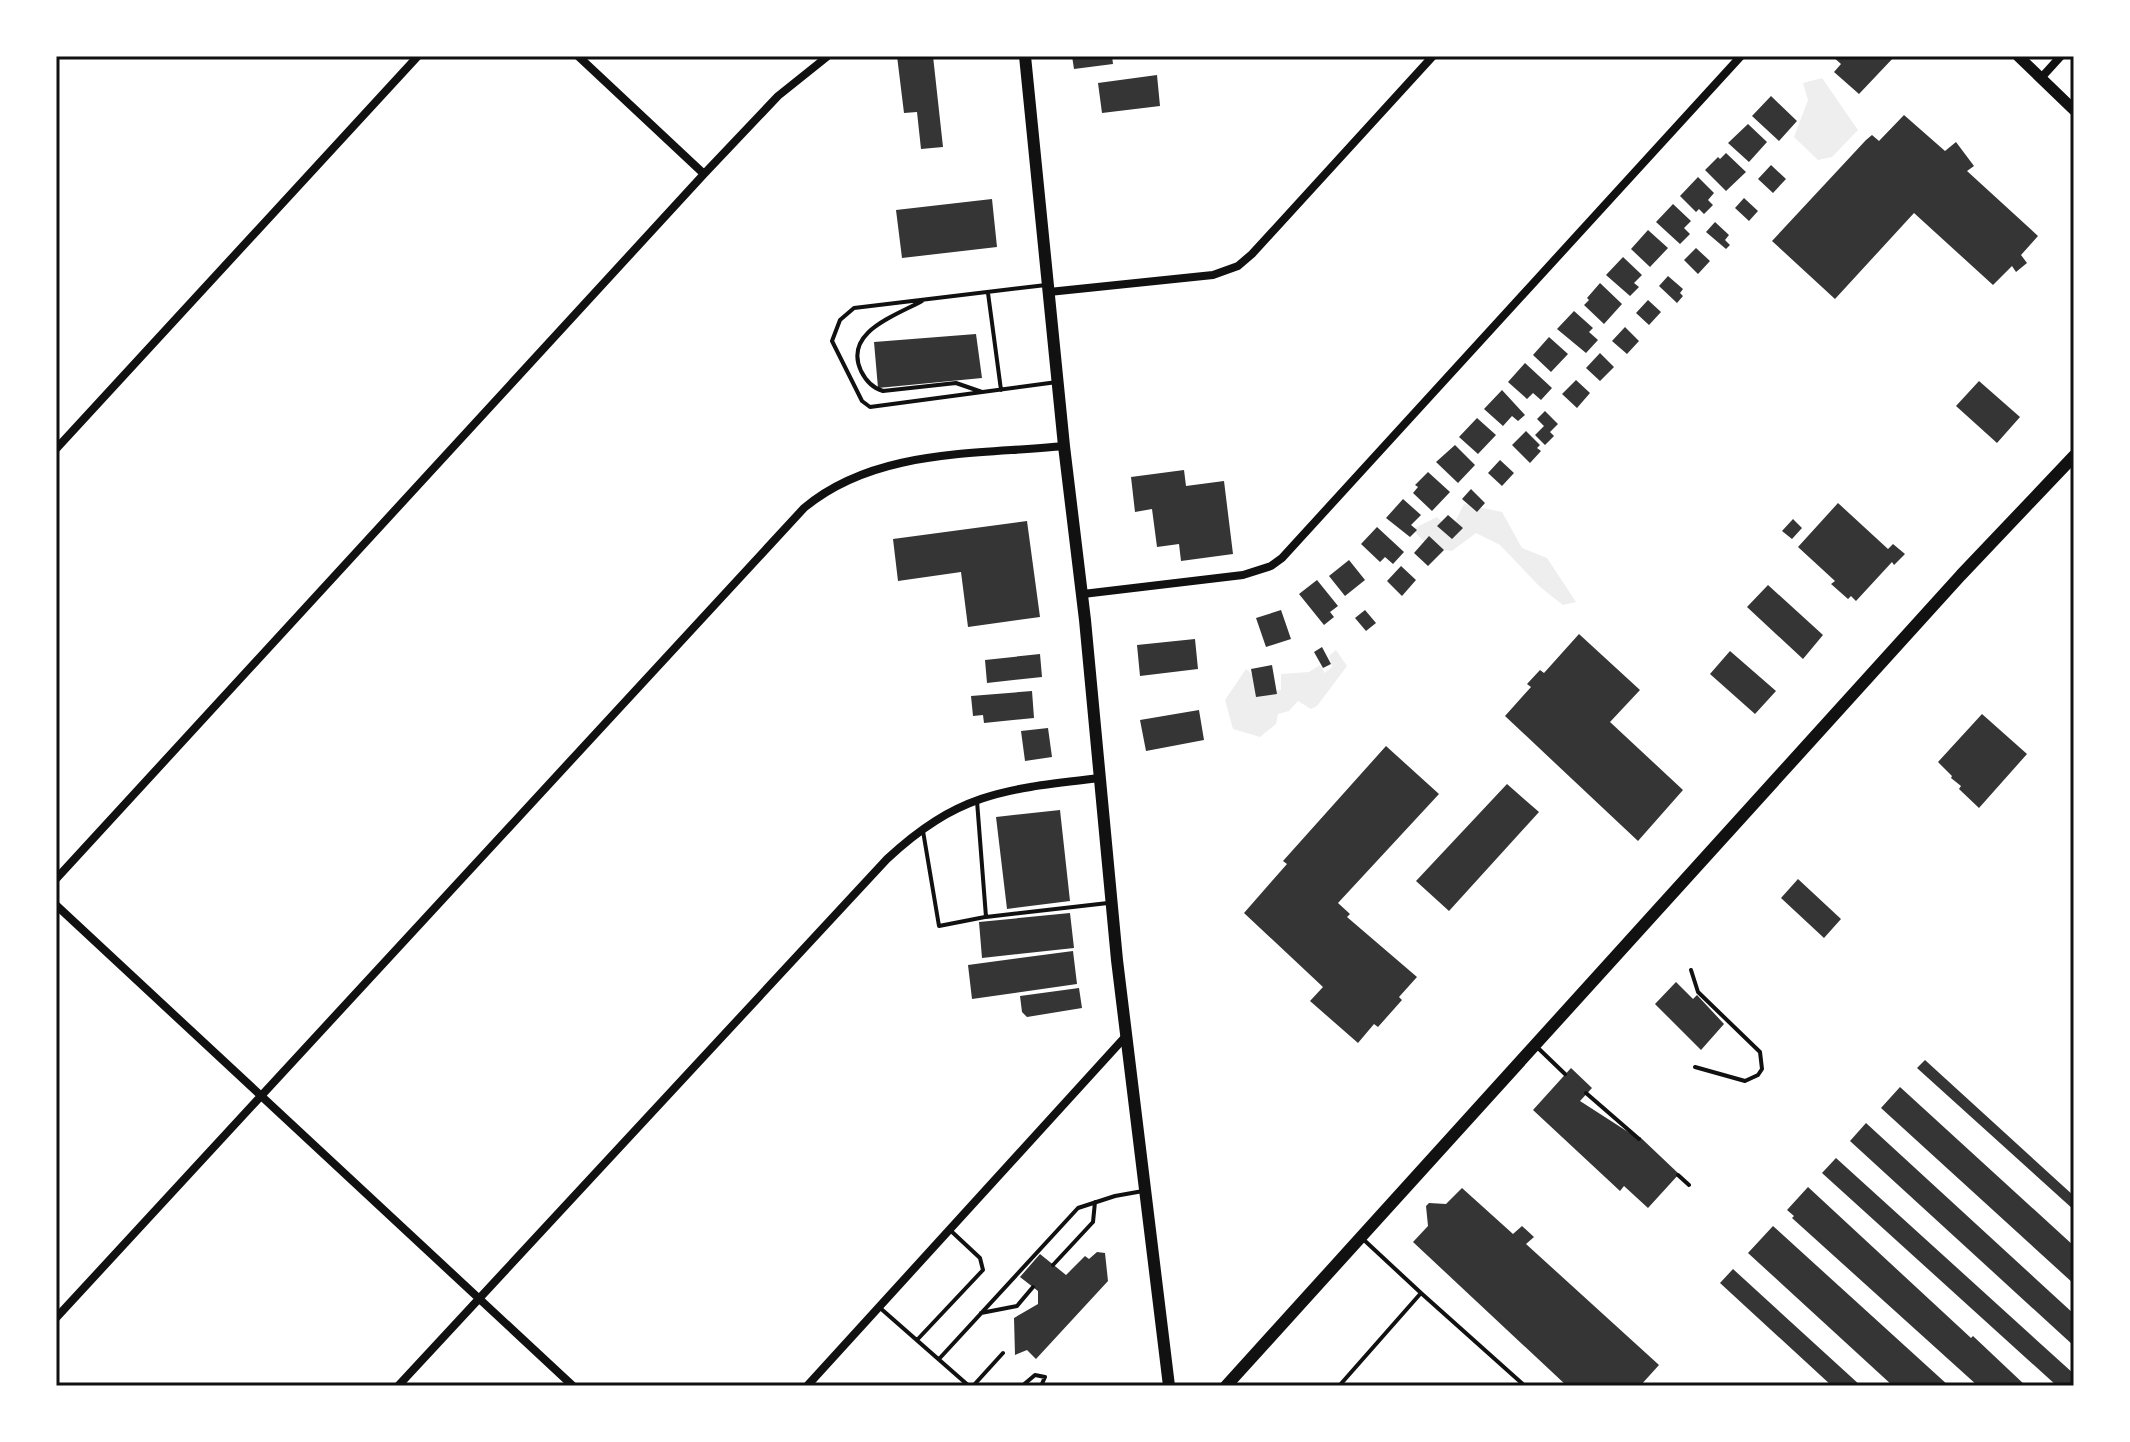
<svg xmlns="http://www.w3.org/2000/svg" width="2130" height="1442" font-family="Signika,sans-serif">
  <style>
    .green { fill: #eee }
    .building { fill: #353535 }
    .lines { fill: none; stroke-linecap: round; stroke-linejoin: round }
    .service { stroke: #111; stroke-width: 4 }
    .minor { stroke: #111; stroke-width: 8 }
    .secondary { stroke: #111; stroke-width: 11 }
    .primary { stroke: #111; stroke-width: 12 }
    .neatline { fill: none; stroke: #111; stroke-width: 3 }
  </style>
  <rect width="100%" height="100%" fill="#fff"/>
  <!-- green -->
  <path class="green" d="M1822,78L1858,130L1832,157L1818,160L1794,137L1808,100L1803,83Z
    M1464,504L1502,512L1522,548L1547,558L1576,602L1563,605L1540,587L1500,545L1476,533L1452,551C1433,549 1425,545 1413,529L1437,517L1448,528L1447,535L1460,532L1456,520Z
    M1336,650L1347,666L1317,706L1311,709L1298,701L1289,711L1278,714L1276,724L1260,737L1233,729L1225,700L1246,669L1270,691L1281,690V674L1309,672L1320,665L1325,673L1332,667L1329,656Z"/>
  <!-- building -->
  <path class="building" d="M897,56H933L943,147L921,149L917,112L904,113Z
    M1072,56H1112L1113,64L1074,69Z
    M1832,56H1895L1859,94L1834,72L1841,64Z
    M1157,75L1160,106L1102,113L1098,83Z
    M1771,96L1797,121L1779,141L1752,116Z
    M1904,115L1945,151L1956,142L1974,166L1967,171L2038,236L2021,255L2027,263L2016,272L2012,266L1993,285L1914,213L1835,299L1772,241L1866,140L1872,135L1879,141Z
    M1748,124L1767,142L1749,162L1728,143Z
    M1726,153L1746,172L1726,191L1705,170L1718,157L1720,159Z
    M1771,165L1786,179L1773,193L1758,179Z
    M1698,177L1714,193L1708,200L1713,205L1704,214L1699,209L1696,212L1680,196Z
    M1744,198L1758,211L1749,221L1735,208Z
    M992,199L997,247L902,258L896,210Z
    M1673,204L1691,221L1684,228L1690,234L1680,244L1656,222Z
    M1715,222L1729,235L1725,240L1730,245L1726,249L1706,232Z
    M1648,230L1668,248L1650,267L1631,249Z
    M1696,248L1710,261L1698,274L1684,260Z
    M1623,257L1642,275L1634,283L1639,287L1630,296L1606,275Z
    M1668,276L1683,289L1680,293L1683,296L1677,303L1659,286Z
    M1600,283L1622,304L1604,324L1584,305L1589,300L1587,298Z
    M1648,300L1661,312L1649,325L1636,313Z
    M1574,311L1593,328L1589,332L1598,340L1586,353L1557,329Z
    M1625,327L1639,341L1627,354L1612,341Z
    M976,334L982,378L878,388L874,342Z
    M1549,337L1568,354L1551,372L1533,355Z
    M1600,353L1614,367L1600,381L1586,368Z
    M1525,363L1552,388L1541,400L1533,393L1527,399L1508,382Z
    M1576,380L1590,393L1577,408L1562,394Z
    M1979,381L2020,417L1997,443L1956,406Z
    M1502,390L1525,415L1518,421L1512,416L1503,426L1484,409Z
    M1545,411L1558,424L1550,432L1554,436L1545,445L1535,435L1544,426L1537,419Z
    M1477,418L1496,435L1478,454L1459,437Z
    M1526,431L1540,445L1537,448L1541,451L1530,463L1512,445Z
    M1455,445L1475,465L1458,483L1436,462Z
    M1500,460L1514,473L1502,486L1488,473Z
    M1184,470L1186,486L1224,481L1233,554L1181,561L1179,544L1157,547L1152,509L1135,512L1131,477Z
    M1428,472L1450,492L1432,511L1413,493L1418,487L1415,485Z
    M1471,489L1485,503L1477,512L1462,499Z
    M1403,499L1421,515L1411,525L1417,530L1410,537L1386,518Z
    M1838,503L1888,549L1893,544L1905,554L1894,565L1892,562L1856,601L1851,596L1848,599L1831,584L1835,581L1798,547Z
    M1448,515L1463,528L1452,539L1437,526Z
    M1793,519L1802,528L1792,539L1782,531Z
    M1027,521L1040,617L968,627L961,572L898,581L893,539Z
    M1377,527L1404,552L1393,564L1385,557L1380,562L1361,544Z
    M1429,536L1444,550L1428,566L1414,553Z
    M1349,560L1365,580L1345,596L1329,576Z
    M1401,566L1416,580L1402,596L1387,581Z
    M1317,580L1338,606L1330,612L1334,617L1324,625L1299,594Z
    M1768,585L1823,635L1803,659L1747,607Z
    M1281,610L1291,639L1266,647L1256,618Z
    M1365,610L1376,623L1366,631L1355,618Z
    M1579,634L1640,690L1610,722L1683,790L1638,841L1505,716L1531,687L1527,684L1540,670L1544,673Z
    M1195,639L1198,669L1140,676L1137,645Z
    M1322,647L1331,664L1323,668L1314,652Z
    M1730,651L1776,691L1755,714L1710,674Z
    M1040,654L1042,677L987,683L985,660Z
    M1272,665L1277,694L1256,697L1251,669Z
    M1032,691L1034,718L984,723L983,715L973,716L971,696Z
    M1199,710L1204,740L1146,751L1140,720Z
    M1982,714L2027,754L1979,808L1959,789L1961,786L1951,778L1952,776L1938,762Z
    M1048,728L1052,757L1025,761L1021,731Z
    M1386,746L1439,794L1338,903L1350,914L1347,917L1417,977L1399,997L1402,1000L1378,1027L1374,1024L1358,1043L1310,1001L1323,987L1244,913L1287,864L1283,861Z
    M1507,784L1539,812L1449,911L1416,881Z
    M1060,810L1070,901L1007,909L996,817Z
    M1798,879L1841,919L1824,938L1781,898Z
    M1070,913L1074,948L982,958L979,922Z
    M1073,951L1077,984L972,999L968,965Z
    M1676,982L1693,999L1697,995L1724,1024L1701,1050L1655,1004Z
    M1079,988L1082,1008L1027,1017L1022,1012L1020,996Z
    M1925,1060L2074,1196V1210L1917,1068Z
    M1571,1068L1592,1088L1580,1101L1639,1139L1640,1137L1679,1174L1648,1208L1624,1186L1620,1191L1533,1110Z
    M1900,1087L2074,1246V1284L1881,1108Z
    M1866,1123L2074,1314V1346L1850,1141Z
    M1836,1158L2074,1374V1386H2057L1822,1173Z
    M1808,1187L1971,1338L1973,1336L2026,1386H1978L1792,1218L1794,1216L1787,1210Z
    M1462,1188L1513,1234L1522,1226L1534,1237L1526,1244L1659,1365L1640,1386H1567L1413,1242L1428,1226L1426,1206L1429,1203L1446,1204Z
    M1773,1226L1949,1386H1893L1748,1253Z
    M1097,1252L1105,1253L1108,1281L1036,1359L1027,1350L1015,1355L1014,1318L1038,1304V1291L1020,1277L1040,1254L1066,1275L1085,1256L1089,1259Z
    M1733,1269L1861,1386H1832L1720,1283Z"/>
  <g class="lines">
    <!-- service -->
    <path class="service" d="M1046,285L854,308L840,320L832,341L862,401L870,407L1057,382
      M988,293L1001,390
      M922,301C895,316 843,332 861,371C866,381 872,388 883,391L956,383L982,392
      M977,801L986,917L1108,903
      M923,831L939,926L985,917
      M1691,970L1698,992L1760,1052L1762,1069L1758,1075L1745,1081L1695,1067
      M1538,1048L1565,1074
      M1586,1093L1639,1139
      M1678,1175L1689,1185
      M1053,1265L1093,1222L1095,1202
      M1421,1293L1525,1386
      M879,1307L969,1386
      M981,1313L1017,1306L1033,1287
      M917,1340L983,1270L980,1258L950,1230
      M939,1359L1078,1208L1115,1196L1143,1191
      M973,1386L1003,1353
      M1022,1386L1035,1375L1045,1377L1041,1386
      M1339,1386L1421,1293L1364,1240"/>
    <!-- minor -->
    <path class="minor" d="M578,56L704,174
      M2041,78L2061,56
      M1049,292L1213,275L1238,266L1252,254L1433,56
      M56,449L418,56
      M1083,594L1243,575L1271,566L1282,558L1741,56
      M56,879L704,174L778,96L828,56
      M56,905L573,1386
      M56,1318L804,508C876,448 976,455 1064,446
      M398,1386L887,859C959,792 1006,789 1100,778
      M807,1386L1126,1036"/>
    <!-- secondary -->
    <path class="secondary" d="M2018,56L2074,110"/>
    <!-- primary -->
    <path class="primary" d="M1025,56L1064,446L1085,620L1117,960L1169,1386
      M1226,1386L1961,575L2074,456"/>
  </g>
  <!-- border -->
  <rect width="2130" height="1442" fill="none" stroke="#ffffff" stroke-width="116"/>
  <rect x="58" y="58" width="2014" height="1326" class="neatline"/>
</svg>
